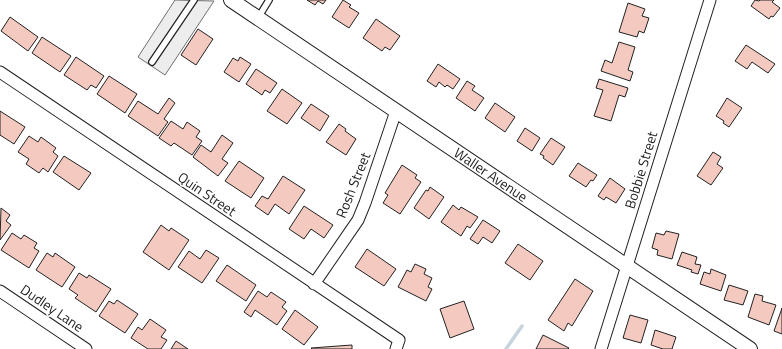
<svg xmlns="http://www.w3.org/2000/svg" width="782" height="349" font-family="'Titillium Web',sans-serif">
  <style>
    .parking { fill: #ededed; stroke: #6f6f6f }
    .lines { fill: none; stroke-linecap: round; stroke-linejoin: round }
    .stream { stroke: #c7d3dd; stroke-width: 3.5 }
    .building { fill: #f3c9c0; stroke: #222 }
    .service-casing { stroke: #222; stroke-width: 8 }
    .minor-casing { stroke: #222; stroke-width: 13 }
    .tertiary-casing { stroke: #222; stroke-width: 16 }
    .service { stroke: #fff; stroke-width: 5.5 }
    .minor { stroke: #fff; stroke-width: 11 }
    .tertiary { stroke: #fff; stroke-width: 14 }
    .labels { text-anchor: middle; stroke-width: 3; stroke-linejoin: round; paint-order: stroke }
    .street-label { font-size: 14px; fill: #222; stroke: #fff }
  </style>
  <rect width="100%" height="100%" fill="#fff"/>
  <!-- parking -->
  <path class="parking" d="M175,0L214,1L165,75L138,57Z"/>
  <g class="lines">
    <!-- stream -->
    <path class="stream" d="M506,349L522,326"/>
  </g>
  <!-- building -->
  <path class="building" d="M307,0H326L323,4L318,1L315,5Z
    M343,0L351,5L349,7L359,13L349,28L332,17Z
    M755,0L759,1L760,0H774L772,2L780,8L773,17L771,16L769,19L751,6Z
    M628,3L645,9L642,16L649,18L644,33L639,31L637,37L619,32Z
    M10,17L38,37L28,51L1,31Z
    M376,19L400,36L390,50L385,47L382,51L363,38Z
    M198,29L213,39L196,65L181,55Z
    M42,37L71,56L60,72L32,53Z
    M619,42L635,47L628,70L633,72L630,81L601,71L605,60L612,63Z
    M746,45L775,64L768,73L752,62L747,69L735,61Z
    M76,57L104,76L96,88L91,85L87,90L64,75Z
    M240,57L251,64L239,82L224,72L233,58L238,61Z
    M438,64L460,79L453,89L447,85L445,87L439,82L436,87L427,81Z
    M256,69L277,83L270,93L265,90L262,95L246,84Z
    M109,76L137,94L125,113L97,94Z
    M599,79L628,88L625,97L619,95L611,121L594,116L603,90L596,88Z
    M467,81L475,86L472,90L484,98L475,111L456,98Z
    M282,89L302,103L287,124L267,111Z
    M169,98L175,103L164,119L168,122L158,136L128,116L138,101L158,114Z
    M727,98L742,108L729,127L723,123L724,121L716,116Z
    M495,103L515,117L505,132L485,118Z
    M311,104L329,116L320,131L301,118Z
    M0,111L25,127L14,144L0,135Z
    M171,121L183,129L187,122L200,131L196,137L202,141L192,155L174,143L171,146L159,138Z
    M339,124L346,129L345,131L356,139L346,155L326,142Z
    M525,128L540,138L532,151L517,141Z
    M222,135L233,143L222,159L228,163L218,176L193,157L201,145L211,152Z
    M29,136L38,142L41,137L56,148L53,152L58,156L48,172L43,168L39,173L26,164L29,159L18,152Z
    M551,138L565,147L553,165L543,158L544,156L540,154Z
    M713,152L721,157L717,164L723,168L711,185L697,176Z
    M64,156L91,173L79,190L53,172Z
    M239,161L264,178L251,198L225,181Z
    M578,163L597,175L593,181L591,180L586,187L569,176Z
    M402,165L417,175L415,178L421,182L400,214L383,203L388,195L385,193Z
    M283,176L305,190L289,214L275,204L268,215L255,206L262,196L268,199Z
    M610,178L625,189L616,203L606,197L604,200L598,196Z
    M430,187L444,197L429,219L414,208L426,190L428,191Z
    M453,205L459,210L461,207L478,217L470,228L467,226L461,236L441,222Z
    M304,206L333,225L324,238L311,229L304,239L289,229Z
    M1,208L10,215L6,221L11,225L0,240Z
    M483,220L500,231L492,243L483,237L478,244L470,239Z
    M161,225L169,231L171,228L189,240L169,270L143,252Z
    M666,231L679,234L672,259L657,255L658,250L652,248L656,233L664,235Z
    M12,233L21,239L24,235L37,243L34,248L39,251L29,268L1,250Z
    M518,244L543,261L530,280L505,263Z
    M367,249L396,269L384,286L355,267Z
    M206,250L219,258L202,283L178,267L189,251L200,259Z
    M682,252L697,257L695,264L701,265L698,274L691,272L692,270L677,265Z
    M47,253L53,257L55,253L75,267L62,287L36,270Z
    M415,264L426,269L424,274L432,278L428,287L432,289L426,301L398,287L407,270L411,272Z
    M227,265L256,285L246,301L216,281Z
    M711,269L726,275L721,291L700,284L704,272L710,274Z
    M79,273L87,278L89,275L111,289L96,312L75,298L78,295L69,289Z
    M575,279L593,291L572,326L568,323L564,331L548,320Z
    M729,285L748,291L743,305L724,300Z
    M258,291L267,297L271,292L286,302L282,307L287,311L277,325L255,310L251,317L244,312Z
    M755,294L763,296L762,301L776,305L769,325L748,317Z
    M117,300L138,314L125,333L99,316L109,301L114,304Z
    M464,301L474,329L450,338L440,309Z
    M782,308V334L774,331Z
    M295,310L318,327L304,345L282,329Z
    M630,315L648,320L641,343L623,338Z
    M150,319L166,330L161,337L167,340L161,349H148L131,338L138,327L142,330Z
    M655,330L676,337L672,349H663L651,345Z
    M543,335L569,348L568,349H536Z
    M176,341L188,349H171Z
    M352,345V349H312L311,348Z"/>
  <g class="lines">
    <!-- service casing -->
    <g class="service-casing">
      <path id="service" d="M258,18L269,0
        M152,62L194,0"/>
    </g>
    <!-- minor casing -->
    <g class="minor-casing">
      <path id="minor" d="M0,72L399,340L396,349
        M314,284L358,220L365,203L396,111
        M0,291L86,349
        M601,349L710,0"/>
    </g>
    <!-- tertiary casing -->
    <g class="tertiary-casing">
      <g id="tertiary">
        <path id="s1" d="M231,0L750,349"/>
      </g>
    </g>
    <!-- service -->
    <use href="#service" class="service"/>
    <!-- minor -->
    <use href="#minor" class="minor"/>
    <!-- tertiary -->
    <use href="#tertiary" class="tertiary"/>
  </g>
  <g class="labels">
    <!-- street labels -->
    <g class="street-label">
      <text transform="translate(641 170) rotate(-73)" y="5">Bobbie Street</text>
      <text dy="5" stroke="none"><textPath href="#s1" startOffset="313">Waller Avenue</textPath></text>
      <text transform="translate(353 185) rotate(-68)" y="5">Rosh Street</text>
      <text transform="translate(207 194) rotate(34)" y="5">Quin Street</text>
      <text transform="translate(52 308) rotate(34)" y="5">Dudley Lane</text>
    </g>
  </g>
</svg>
